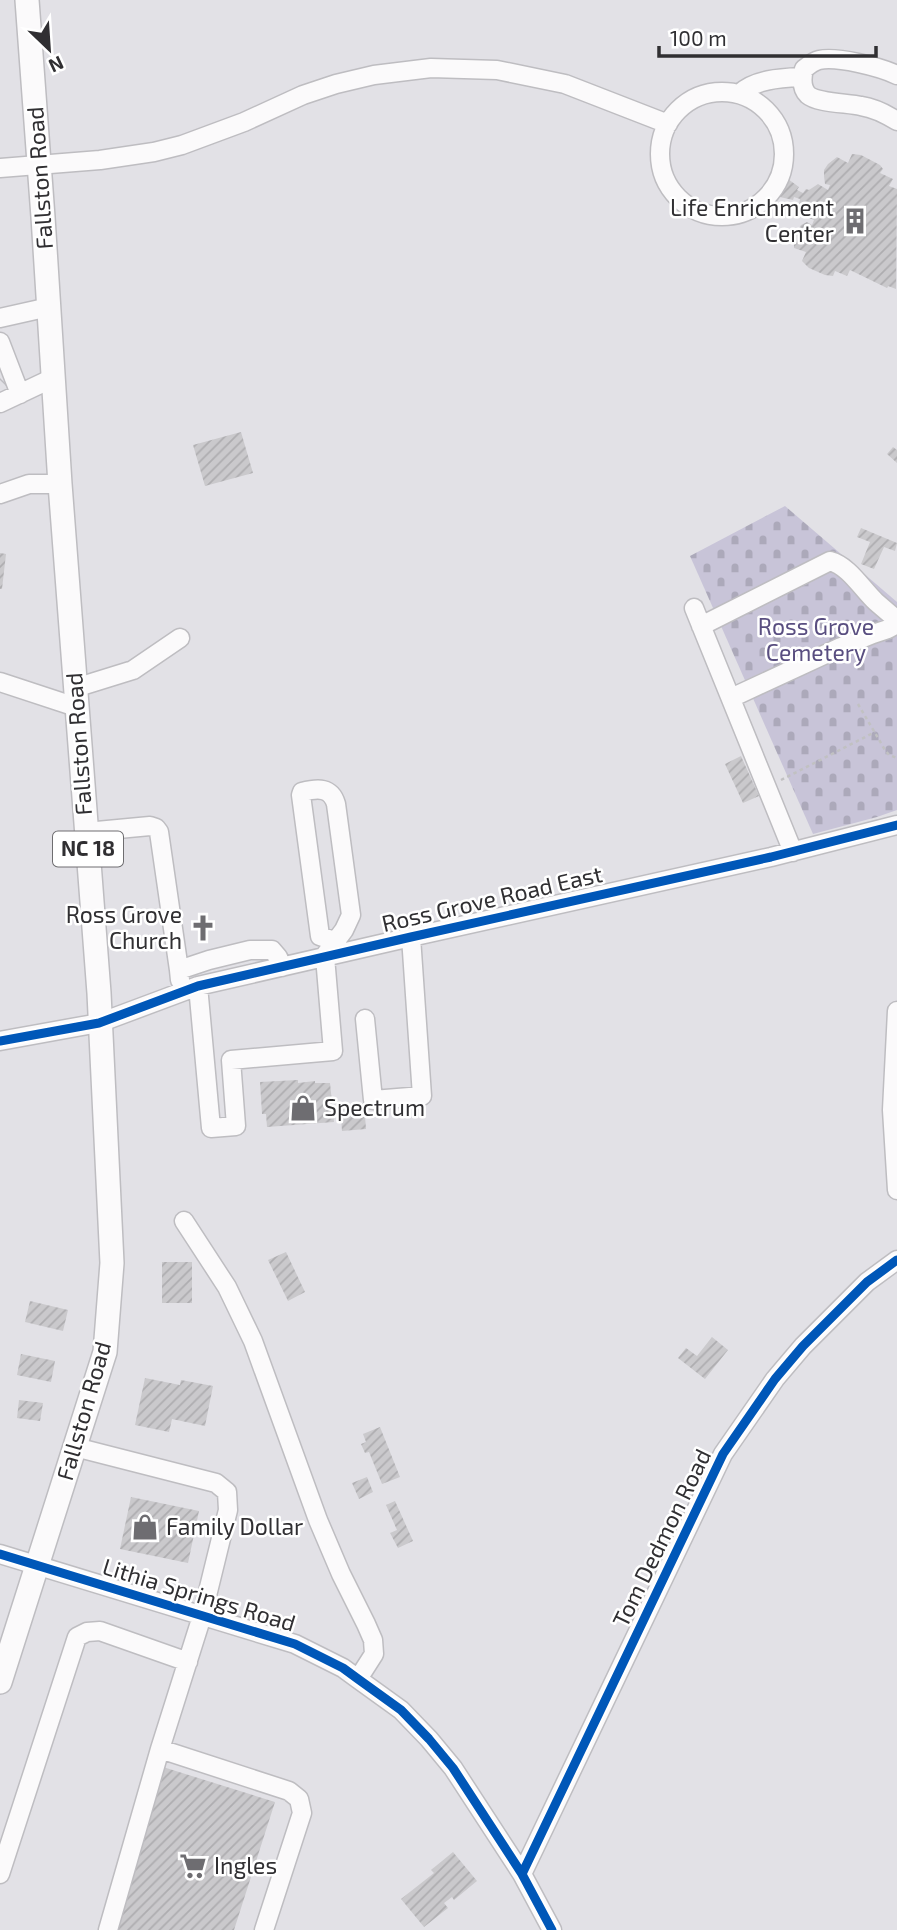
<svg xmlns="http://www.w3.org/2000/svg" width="897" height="1930" font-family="'Exo 2',sans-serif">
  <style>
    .cemetery { fill: url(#cemetery-stones) }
    .building { fill: url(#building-hatch) }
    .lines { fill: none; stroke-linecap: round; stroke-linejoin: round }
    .minor-tunnel { stroke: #bebdc2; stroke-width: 18; stroke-dasharray: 18 9; stroke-linecap: butt }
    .minor-casing { stroke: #bebdc1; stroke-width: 21 }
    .major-casing { stroke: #bebdc1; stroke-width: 26 }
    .path { stroke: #c1c1c2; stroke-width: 2.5; stroke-dasharray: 3.5 3.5; stroke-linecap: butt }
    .minor { stroke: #fbfafb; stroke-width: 18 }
    .major { stroke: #fbfafb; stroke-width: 23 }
    .cycleway-casing { stroke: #fff; stroke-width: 13 }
    .cycleway { stroke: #0057b8; stroke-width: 9 }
    .labels { text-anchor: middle; stroke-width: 5; stroke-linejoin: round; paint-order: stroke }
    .shield { fill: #fff; stroke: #6e6d70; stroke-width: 2 }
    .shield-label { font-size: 21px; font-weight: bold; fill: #302f32 }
    .street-label { font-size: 23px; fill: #302f32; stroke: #fff }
    .poi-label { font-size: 23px; fill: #302f32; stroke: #fff; text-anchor: start }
    .park-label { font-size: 23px; fill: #594e80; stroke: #fff }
  </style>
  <defs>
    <pattern id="cemetery-stones" width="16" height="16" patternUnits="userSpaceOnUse" patternTransform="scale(1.75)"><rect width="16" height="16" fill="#c8c4d8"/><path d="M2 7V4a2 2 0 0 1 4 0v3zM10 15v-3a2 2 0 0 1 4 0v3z" fill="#aca9ba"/></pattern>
    <pattern id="building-hatch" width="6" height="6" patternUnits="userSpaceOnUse" patternTransform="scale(1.75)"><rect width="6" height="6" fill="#cac9cc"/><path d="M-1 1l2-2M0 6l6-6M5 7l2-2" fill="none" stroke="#aeadb0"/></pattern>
  </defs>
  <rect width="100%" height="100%" fill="#e2e1e6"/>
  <!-- cemetery -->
  <path class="cemetery" d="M785,506L897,602V810L877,817L813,834L690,556Z"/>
  <!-- building -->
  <path class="building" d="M852,154L861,155L880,165L883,169L880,173L893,179L889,186L897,189L896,289L888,286L887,288L850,270L847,276L835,271L833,276L825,275L809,268L802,261L806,252L794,248V236L801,225L807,222L812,225L814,220L804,216L803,205L799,204L800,199L794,197L793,200L771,195L781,174L799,187L797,190L803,193L806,189L809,190L818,184L828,190L830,185L825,184L824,176V170L828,164L837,157L848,163Z
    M241,432L253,473L205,486L193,445Z
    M893,447L897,450V463L887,454Z
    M861,528L897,543L895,551L884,547L874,569L861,564L870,542L857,537Z
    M0,553L6,554L2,589H0Z
    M741,756L759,796L743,803L725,764Z
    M298,1080V1083L315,1081V1083H330L334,1122L267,1127L266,1114H262L260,1082Z
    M364,1103L366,1129L342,1131L340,1105Z
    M286,1252L305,1292L288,1301L268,1260Z
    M162,1262H192V1303H162Z
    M30,1301L68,1310L63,1331L25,1322Z
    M712,1337L728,1350L705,1379L678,1358L686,1348L697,1356Z
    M21,1354L55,1361L51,1382L17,1375Z
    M145,1378L180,1385L181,1380L213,1386L205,1426L172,1419L169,1432L135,1425Z
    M19,1400L43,1403L40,1421L17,1418Z
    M380,1427L400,1477L382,1484L369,1452L365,1453L361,1444L366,1442L363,1434Z
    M367,1477L373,1492L359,1499L352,1483Z
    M131,1497L199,1511L188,1563L120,1549Z
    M395,1501L413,1541L398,1548L390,1533L397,1530L386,1505Z
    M163,1767L275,1802L234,1930H111Z
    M453,1852L477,1881L454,1900L452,1897L444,1903L448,1908L424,1927L401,1899L434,1873L431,1870Z"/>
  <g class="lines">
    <!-- minor-tunnel -->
    <path class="minor-tunnel" d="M0,380L1,379"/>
    <!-- minor casing -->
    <g class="minor-casing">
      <path id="minor" d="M897,75C880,67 837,56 819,60C814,61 809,65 804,69C802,77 801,88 808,95C817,103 848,103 861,106C874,108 886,114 897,121
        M660 154a62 62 0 1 1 124 0a62 62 0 1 1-124 0Z
        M739,94C755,79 781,78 802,77
        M0,168L100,160L154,152L182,145L244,122L303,95L336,84L374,75L431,68L497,70L565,84L668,124
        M0,318L49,307
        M0,342L20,394
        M0,403L53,378
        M0,494L29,484H60
        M694,608L793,852
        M701,626L830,561C849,566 862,589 876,602C883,608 890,614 897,620
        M0,682L76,707
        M75,688L133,670L180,638
        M731,698L841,647L873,634L888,629L897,624
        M86,832L150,826L156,828L159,832L179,970
        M323,958L344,930L351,915L336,804C331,787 318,788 302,792L301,795L320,936L334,941
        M180,980L179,970L209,960L250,950H272L278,957L282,967
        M198,986L211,1128L236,1126L231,1060L333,1051L325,957
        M897,1011L892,1110L897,1190
        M365,1019L373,1100L422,1096L411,937
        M0,1041L99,1023L198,986L411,937L771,857L897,825
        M184,1221L227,1287L253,1341L318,1520L341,1574L366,1624L373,1640L374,1654L358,1679
        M75,1447L216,1483L227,1492L228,1510L202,1616L160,1749L108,1930
        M0,1554L295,1644L343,1668L358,1679L401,1710L429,1739L453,1768L522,1874L552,1930
        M160,1749L289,1791L299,1799L302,1813L264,1930
        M0,1874L77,1637L87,1632L100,1631L188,1662
        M522,1874L723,1454L775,1379L803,1346L867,1282L897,1260"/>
    </g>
    <!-- major casing -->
    <g class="major-casing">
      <path id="major" d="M0,1682L105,1352L112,1263L99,993L60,484L43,217L27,0"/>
    </g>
    <!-- path -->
    <path class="path" d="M858,704L885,750L889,755L897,758
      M781,780L875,732"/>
    <!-- minor -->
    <use href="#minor" class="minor"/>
    <!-- major -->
    <use href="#major" class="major"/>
    <!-- cycleway casing -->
    <g class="cycleway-casing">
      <path id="cycleway" d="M0,1041L99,1023L198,986L411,937L771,857L897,825
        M0,1554L295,1644L343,1668L358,1679L401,1710L429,1739L453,1768L522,1874L552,1930
        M522,1874L723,1454L775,1379L803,1346L867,1282L897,1260"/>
    </g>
    <!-- cycleway -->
    <use href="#cycleway" class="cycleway"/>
  </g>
  <!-- icons -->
  <defs>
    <g id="building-bare" transform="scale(2.1)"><path d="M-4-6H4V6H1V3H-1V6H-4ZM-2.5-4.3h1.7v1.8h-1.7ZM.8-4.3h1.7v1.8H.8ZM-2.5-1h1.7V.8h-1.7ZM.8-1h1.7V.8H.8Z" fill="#6e6d71" stroke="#fff" stroke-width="2.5" paint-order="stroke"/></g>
    <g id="church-bare" transform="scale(2.1)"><path d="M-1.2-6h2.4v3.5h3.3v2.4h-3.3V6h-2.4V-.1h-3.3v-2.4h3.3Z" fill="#6e6d71" stroke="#fff" stroke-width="2.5" paint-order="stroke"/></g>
    <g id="shop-bare" transform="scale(2.1)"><path d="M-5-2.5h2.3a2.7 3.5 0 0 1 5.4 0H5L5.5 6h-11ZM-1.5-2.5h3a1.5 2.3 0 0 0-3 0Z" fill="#6e6d71" stroke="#fff" stroke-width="2.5" paint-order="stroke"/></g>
    <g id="supermarket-bare" transform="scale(2.1)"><path d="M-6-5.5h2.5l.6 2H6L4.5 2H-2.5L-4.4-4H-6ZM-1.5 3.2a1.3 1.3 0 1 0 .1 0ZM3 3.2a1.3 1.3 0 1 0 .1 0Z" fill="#6e6d71" stroke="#fff" stroke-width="2.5" paint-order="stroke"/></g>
  </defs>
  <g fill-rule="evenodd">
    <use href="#building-bare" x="855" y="221"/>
    <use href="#church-bare" x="203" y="928"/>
    <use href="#shop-bare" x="303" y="1108"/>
    <use href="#shop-bare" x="145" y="1527"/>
    <use href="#supermarket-bare" x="193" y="1866"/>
  </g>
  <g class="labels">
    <!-- shield labels -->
    <rect class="shield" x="53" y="831.5" width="70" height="35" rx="5"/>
    <g class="shield-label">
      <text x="88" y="856">NC 18</text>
    </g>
    <!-- street labels -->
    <g class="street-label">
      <text transform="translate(40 178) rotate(-94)" y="8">Fallston Road</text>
      <text transform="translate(79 744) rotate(-94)" y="8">Fallston Road</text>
      <text transform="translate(492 899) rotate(-13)" y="8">Ross Grove Road East</text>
      <text transform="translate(84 1411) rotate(-74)" y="8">Fallston Road</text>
      <text transform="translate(662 1538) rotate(-64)" y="8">Tom Dedmon Road</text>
      <text transform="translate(199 1595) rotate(17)" y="8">Lithia Springs Road</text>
    </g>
    <!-- poi labels -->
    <g class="poi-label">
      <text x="834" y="216" text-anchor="end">Life Enrichment<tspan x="834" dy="26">Center</tspan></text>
      <text x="182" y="923" text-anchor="end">Ross Grove<tspan x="182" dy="26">Church</tspan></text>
      <text x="324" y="1116">Spectrum</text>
      <text x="166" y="1535">Family Dollar</text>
      <text x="214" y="1874">Ingles</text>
    </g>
    <!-- park labels -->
    <g class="park-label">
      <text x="816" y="635">Ross Grove<tspan x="816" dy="26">Cemetery</tspan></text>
    </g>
  </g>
  <!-- north arrow -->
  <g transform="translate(49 49) rotate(155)" stroke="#ffffff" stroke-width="5" paint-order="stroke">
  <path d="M0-5L12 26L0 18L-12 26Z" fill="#302f32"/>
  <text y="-10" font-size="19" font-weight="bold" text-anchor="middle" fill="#302f32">N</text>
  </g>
  <!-- scale -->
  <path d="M659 46v10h217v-10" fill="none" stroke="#302f32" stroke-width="3.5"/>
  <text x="670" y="46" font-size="21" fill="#302f32" stroke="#ffffff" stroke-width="5" paint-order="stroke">100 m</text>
</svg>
